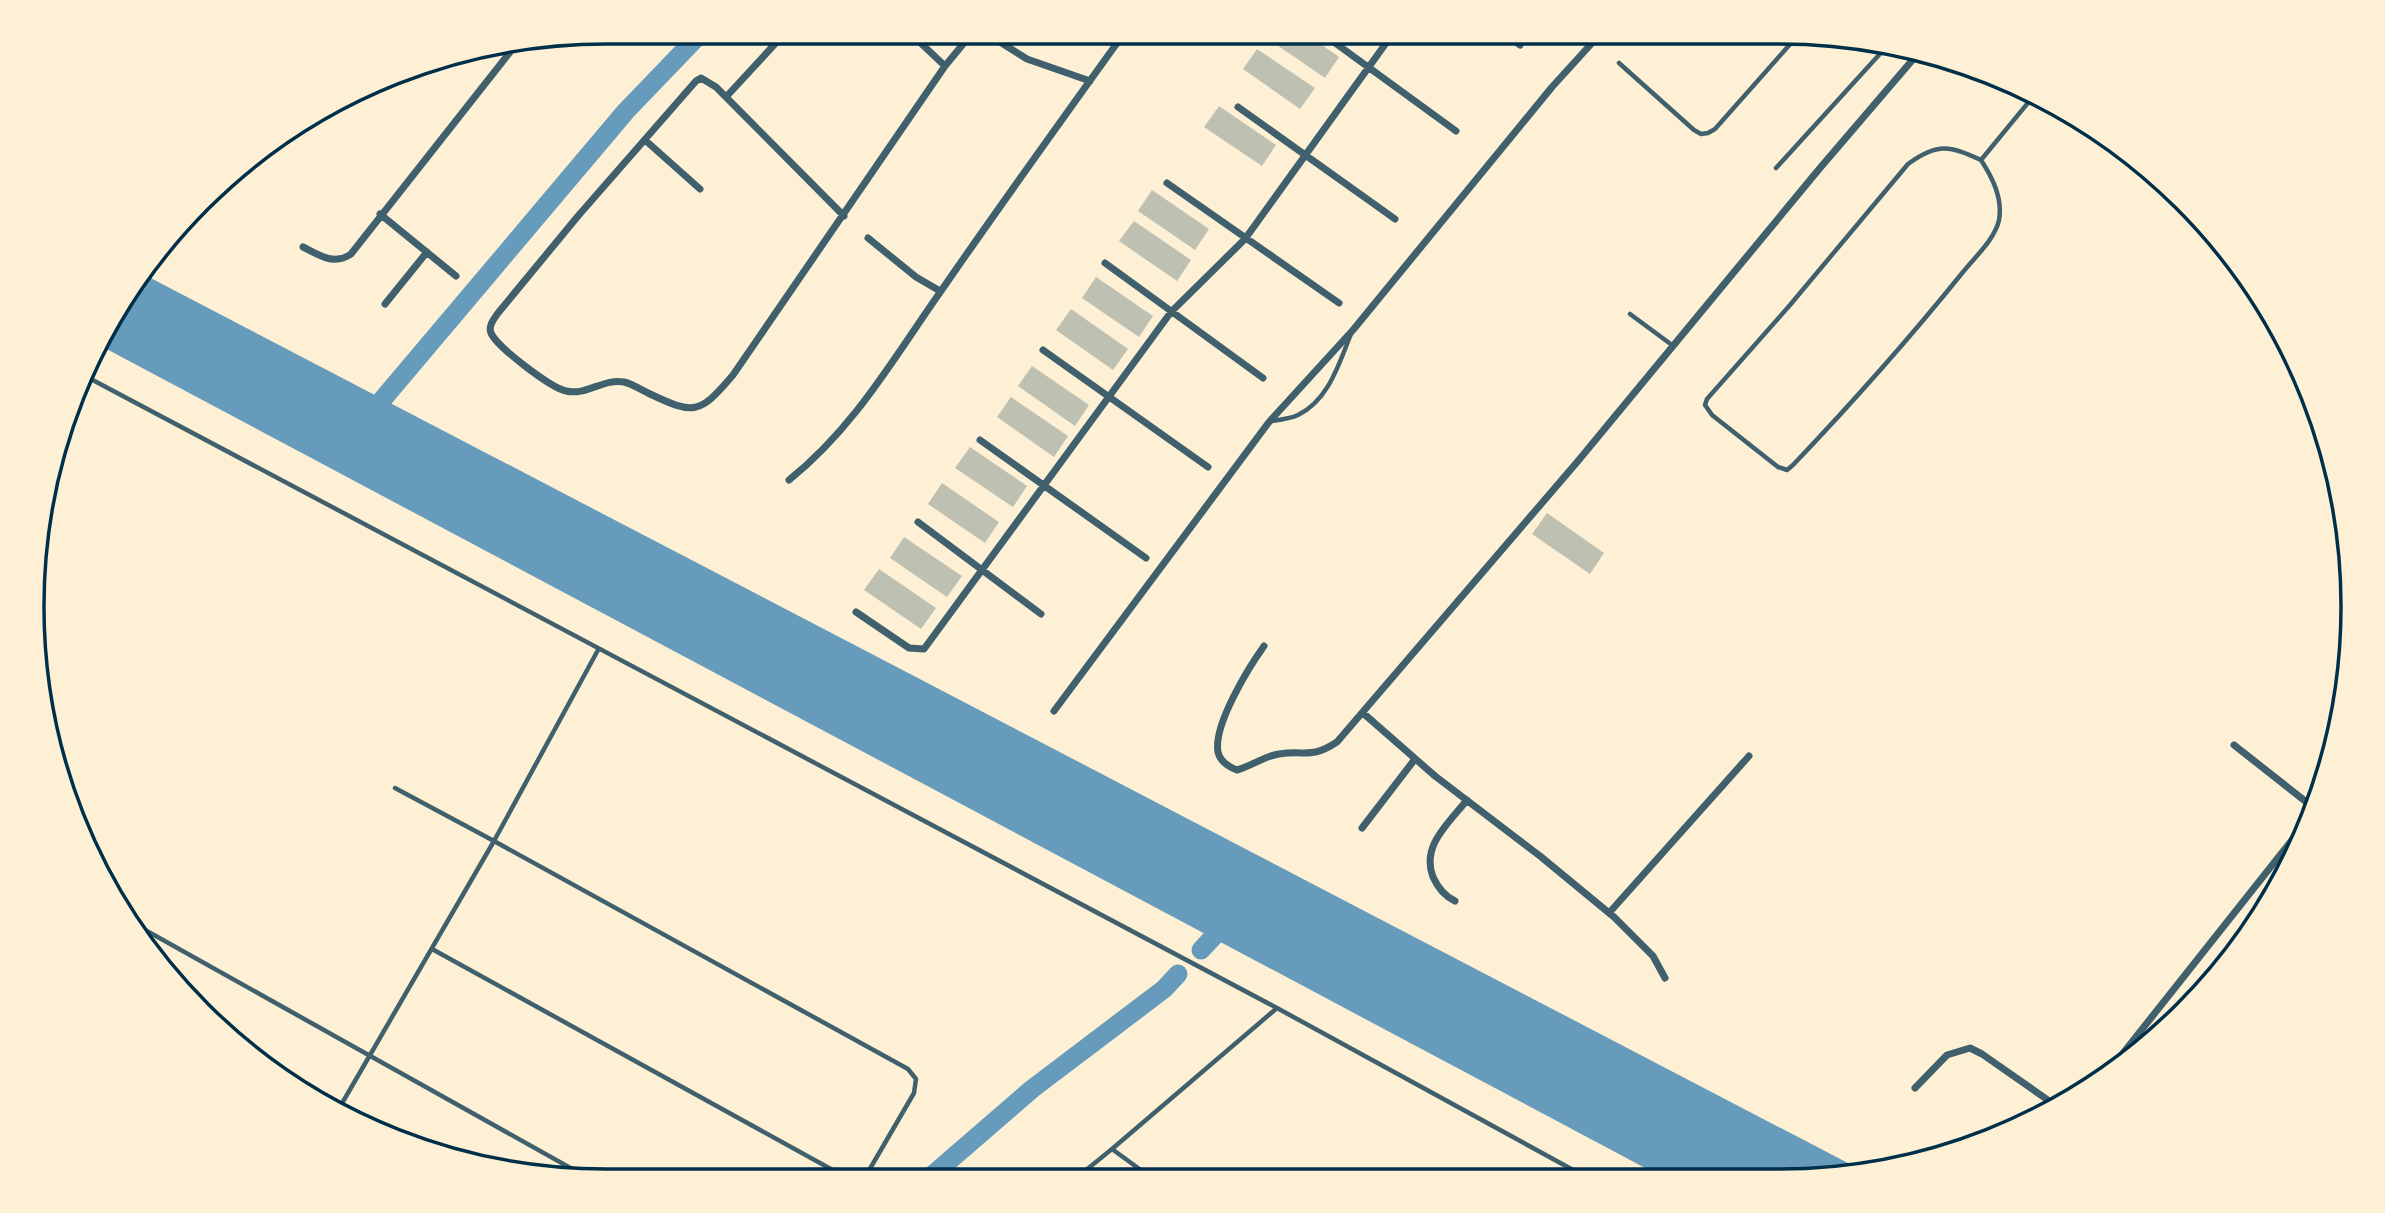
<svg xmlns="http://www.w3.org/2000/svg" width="2385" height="1213" font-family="Arial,sans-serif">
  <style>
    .water { fill: #669bbc }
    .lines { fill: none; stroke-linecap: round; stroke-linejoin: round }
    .canal { stroke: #669bbc; stroke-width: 19 }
    .building { fill: #bec0b2 }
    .service { stroke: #3f606c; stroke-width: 4.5 }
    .minor { stroke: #3f606c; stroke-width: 7 }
    .rim { fill: none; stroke: #003049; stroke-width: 3.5 }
  </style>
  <rect width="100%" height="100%" fill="#fdf0d5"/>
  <!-- water -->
  <path class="water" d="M141,273L1867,1173L1854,1177H1662L99,345L109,319Z"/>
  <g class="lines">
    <!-- canal -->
    <path class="canal" d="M366,419L626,111L702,32
      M1201,950L1229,920
      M928,1179L1032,1089L1164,989L1178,974"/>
  </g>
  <!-- building -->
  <path class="building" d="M1272,32H1303L1339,57L1325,78L1268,39Z
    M1257,49L1315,88L1300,109L1243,69Z
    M1219,106L1276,145L1262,166L1204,127Z
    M1152,190L1209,229L1195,250L1138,211Z
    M1134,221L1191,260L1177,281L1119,241Z
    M1096,277L1153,316L1139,337L1082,298Z
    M1071,309L1128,349L1113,370L1056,330Z
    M1032,366L1089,405L1075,426L1018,386Z
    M1011,397L1068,436L1054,457L997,417Z
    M970,447L1027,486L1013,507L955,468Z
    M942,483L999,522L985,543L928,504Z
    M1547,513L1604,553L1590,574L1532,534Z
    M904,537L962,576L947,597L890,558Z
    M879,569L936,608L921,629L864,590Z"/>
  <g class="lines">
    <!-- service -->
    <path class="service" d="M1619,63L1694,130L1701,134L1708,133L1715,129L1800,33
      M1981,160C1992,177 2003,198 1999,220C1995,239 1975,257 1963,272C1909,339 1852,403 1793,465L1787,470L1778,467L1712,415L1705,405L1707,399L1790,305L1908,164C1938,142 1950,146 1981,160L2036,93
      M1776,168L1888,45
      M1630,314L1672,345
      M87,377L1277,1008L1586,1177
      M1271,421C1279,420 1290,419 1298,415C1329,400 1339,363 1351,334
      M395,788L494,841L598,650
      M138,926L592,1180
      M432,949L849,1179
      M337,1112L494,841L908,1069L916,1079L914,1093L864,1179
      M1112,1149L1277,1008
      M1075,1179L1112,1149L1153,1179"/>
    <!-- minor -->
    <path class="minor" d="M909,32L945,66
      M984,32L1027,59L1090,81
      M1320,32L1456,131
      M1503,32L1520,45
      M726,97L786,32
      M1238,107L1395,219
      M645,140L700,189
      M1167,183L1339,303
      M380,214L456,276
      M844,216L716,87L701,78L696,81L578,216L498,313C494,319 488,326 491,333C497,347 551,388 566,391C586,396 604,378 624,382C632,384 640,389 648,393C694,415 699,415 733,375L945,66L973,32
      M868,238L916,277L940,291
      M303,247C319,255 334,266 351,254L514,47
      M1105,263L1263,378
      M385,304L427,252
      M1043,350L1208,467
      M980,440L1146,558
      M789,480C855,427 893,359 941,291C1001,204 1063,118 1125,32
      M918,522L1041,614
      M856,612L909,648L924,649L1171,312L1245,239L1394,32
      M1264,646C1249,667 1213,725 1218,752C1220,761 1229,767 1237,770C1252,766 1264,756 1279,754C1306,750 1311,759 1337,742L1578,461L1820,168L1921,50
      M1054,711L1269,422L1353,330L1552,87L1602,32
      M1363,713L1435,776L1540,856L1614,917L1653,956L1665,978
      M2234,745L2314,808
      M1362,828L1415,759
      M1455,901C1444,896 1438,888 1433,877C1421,846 1448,824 1467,800
      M1609,913L1749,756
      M2105,1076L2311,816
      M1915,1088L1947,1055L1970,1048L1982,1054L2055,1105"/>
  </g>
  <!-- crop -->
  <path d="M0 0H2385V1213H0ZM606 44H1779A562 562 0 0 1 2341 606V607A562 562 0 0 1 1779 1169H606A562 562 0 0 1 44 607V606A562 562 0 0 1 606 44Z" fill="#fdf0d5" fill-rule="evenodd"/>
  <path class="rim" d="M606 44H1779A562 562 0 0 1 2341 606V607A562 562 0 0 1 1779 1169H606A562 562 0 0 1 44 607V606A562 562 0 0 1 606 44Z"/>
</svg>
